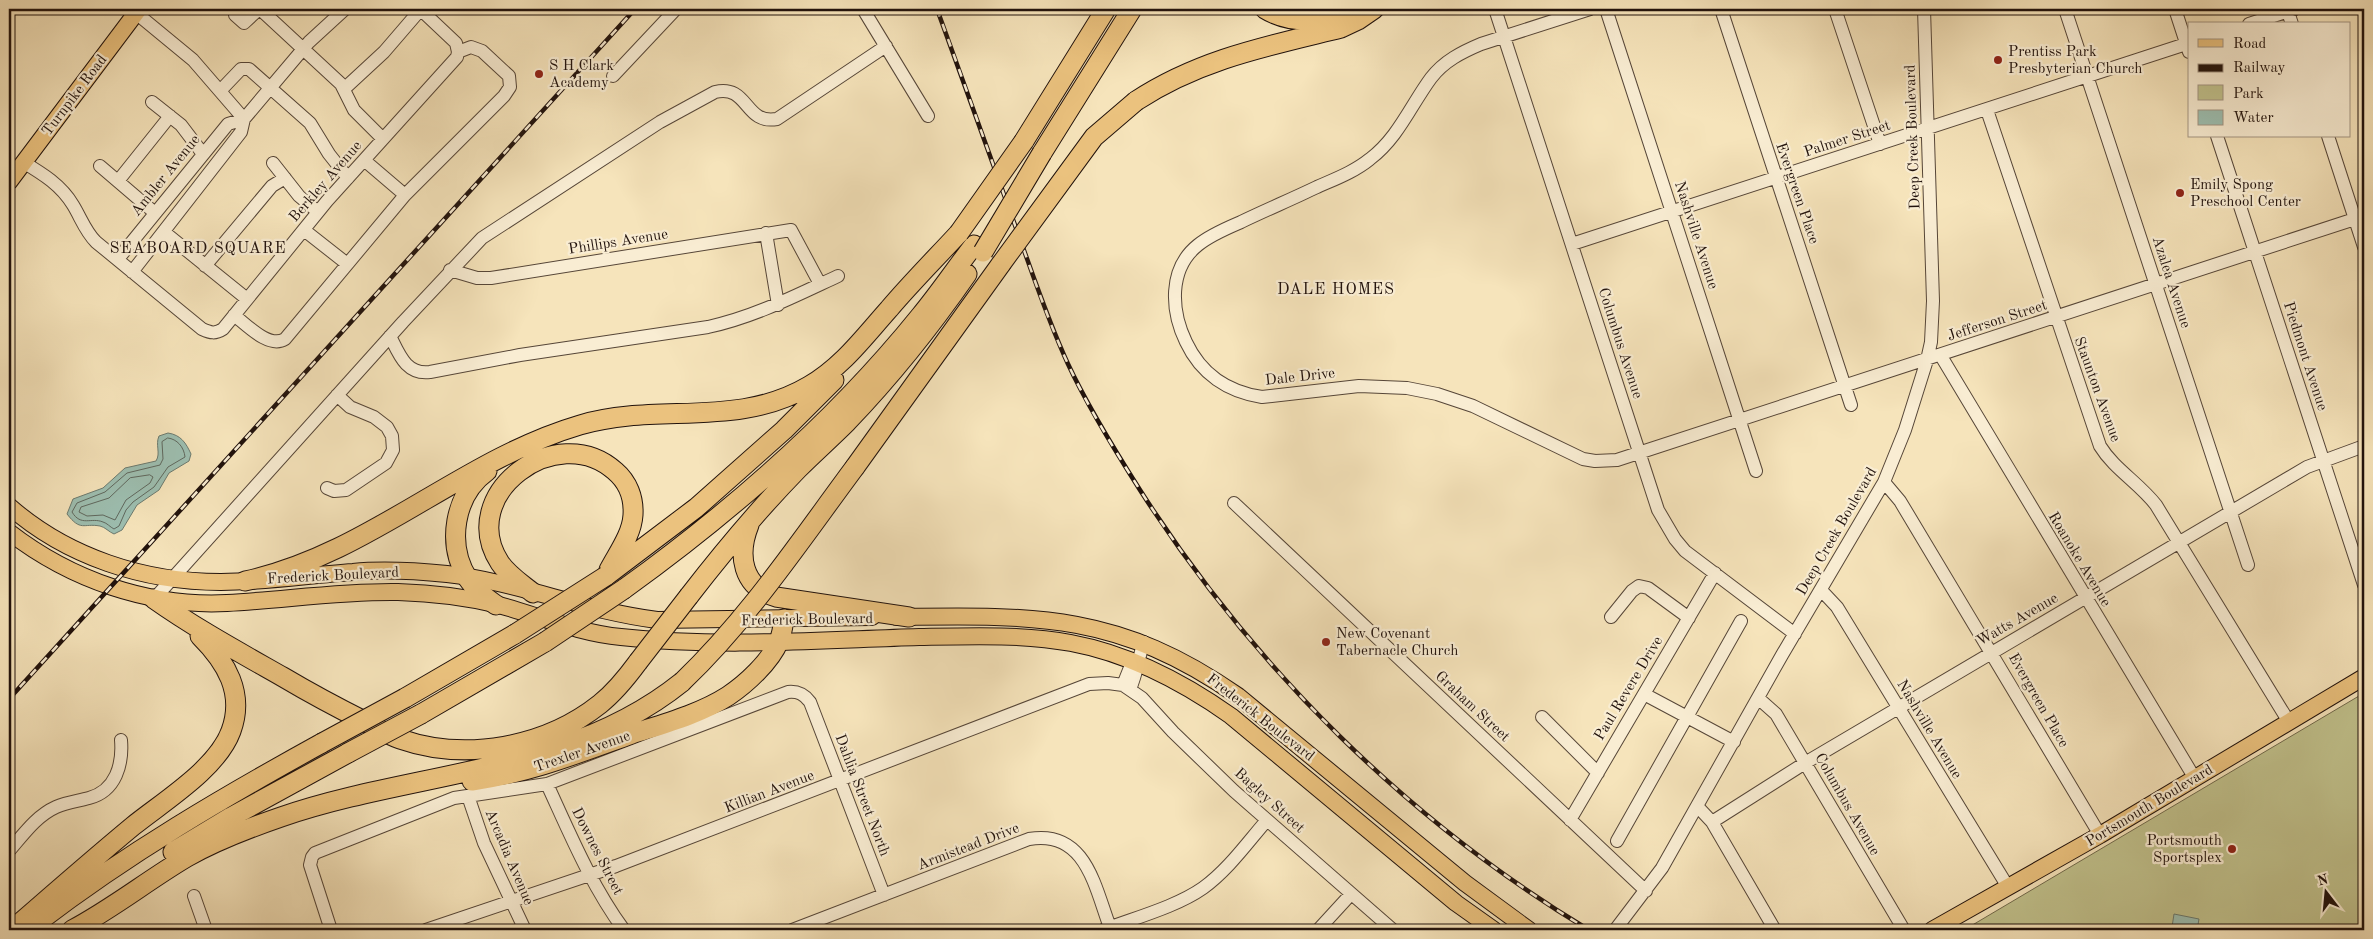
<svg xmlns="http://www.w3.org/2000/svg" width="2373" height="939" font-family="'Old Standard TT',serif">
  <style>
    .green { fill: #c1c28d; stroke: #716a4c }
    .water { fill: #9dbfb1; stroke: #6b7a6f }
    .lines { fill: none; stroke-linecap: round; stroke-linejoin: round }
    .shore { stroke: #5f685e; stroke-width: 1 }
    .minor-casing { stroke: #564638; stroke-width: 14 }
    .major-casing { stroke: #21120c; stroke-width: 18 }
    .highway-casing { stroke: #21120c; stroke-width: 21 }
    .minor { stroke: #f9edd3; stroke-width: 12 }
    .major { stroke: #ebc27e; stroke-width: 16 }
    .highway { stroke: #ebc27e; stroke-width: 19 }
    .rail-casing { stroke: #21120c; stroke-width: 4.5 }
    .rail { stroke: #f9edd3; stroke-width: 2.5; stroke-dasharray: 8; stroke-linecap: butt }
    .highway-bridge-casing { stroke: #21120c; stroke-width: 21; stroke-linecap: butt }
    .highway-bridge { stroke: #ebc27e; stroke-width: 19 }
    .poi-dot { fill: #8f2418; stroke: #f9edd3; stroke-width: 2 }
    .labels { text-anchor: middle; stroke-width: 4.5; stroke-linejoin: round; paint-order: stroke }
    .poi-label { font-size: 15px; fill: #21120c; stroke: #f9edd3; text-anchor: start }
    .street-label { font-size: 15px; fill: #21120c; stroke: #f9edd3 }
    .neighbourhood-label { font-size: 16px; letter-spacing: 1px; fill: #21120c; stroke: #f9edd3 }
  </style>
  <rect width="100%" height="100%" fill="#f6e4bb"/>
  <filter id="stains"><feTurbulence type="fractalNoise" baseFrequency=".004" numOctaves="4"/><feColorMatrix values="0 0 0 0 .2 0 0 0 0 .09 0 0 0 0 .02 0 0 0 .5 -.17"/></filter>
  <radialGradient id="worn" r=".72"><stop offset=".6" stop-color="#630" stop-opacity="0"/><stop offset="1" stop-color="#630" stop-opacity=".3"/></radialGradient>
  <!-- green -->
  <path class="green" d="M2364,693V930H1964Z"/>
  <!-- water -->
  <path class="water" d="M168,433C181,435 186,443 191,454L189,461L169,473L159,490L137,505L122,530L114,534C109,532 105,527 100,526C83,523 81,532 67,514L73,499L103,488L125,468L156,461C161,453 155,445 159,436Z
    M2174,914L2199,919L2197,930L2172,927Z"/>
  <g class="lines">
    <!-- shore -->
    <path class="shore" d="M168,438C177,439 184,447 185,457L168,467L154,487L133,502L126,510L119,526L114,529C110,527 107,523 103,522C91,517 81,527 72,512L77,503L105,492L127,473L160,465L163,459L162,442Z
      M150,475L153,477L150,483L126,500L115,520L103,515L87,516L79,512L81,507L109,498L130,478Z"/>
    <!-- minor casing -->
    <g class="minor-casing">
      <path id="minor" d="M240,9L235,15L244,23L259,9
        M260,9L341,84L354,110L383,139
        M420,9L456,43L458,52
        M863,9L928,116
        M1495,9L1658,510L1675,539L1685,551L1795,634
        M1590,9L1481,44C1462,52 1444,61 1431,78C1411,105 1398,138 1370,159C1354,172 1335,179 1317,187C1292,199 1266,210 1241,222C1227,228 1210,235 1198,245C1168,269 1171,311 1186,342C1201,374 1228,392 1262,397L1359,386L1407,388L1437,394L1473,406L1583,459L1595,461L1617,460L2364,216
        M1606,9L1756,471
        M1721,9L1851,405
        M1835,9L1880,144
        M2065,9L2248,565
        M2175,9L2189,52
        M2287,9L2292,24
        M136,13L193,60L244,119L309,42L345,9
        M2249,24L2295,9
        M613,76L676,9
        M344,89L384,52L421,9
        M220,91L241,69H249L310,123L329,154L348,178
        M152,102L181,125L203,154
        M1987,110L2100,446C2114,469 2139,483 2156,505L2289,722
        M2217,136L2364,585
        M2328,136L2364,247
        M364,160L405,195
        M23,162C43,174 61,185 73,205C81,218 85,231 96,242L202,329C211,333 215,334 223,329L327,201L457,57L458,52
        M273,163L299,196L318,212
        M100,166L155,213
        M118,181L170,116
        M304,230L346,263
        M164,232L247,299
        M766,233L778,305
        M1572,244L2189,43
        M118,259L228,124L244,119L241,132L132,272
        M205,266L272,186L285,178
        M450,270L477,278H491L791,230L820,284
        M234,315C247,325 269,349 285,339L405,195L504,96L510,87L509,76L482,51L471,47L458,52
        M390,336C399,354 406,375 430,372L520,355L708,327C754,317 795,296 838,276
        M1941,356L2194,777
        M1884,482L1900,501L2100,835
        M327,488L334,491L346,490L386,463L393,450L392,436L387,427L374,417L350,407L337,395
        M1234,503L1646,891
        M1821,590L1837,607L2008,887
        M154,599L403,322L482,238L660,122L715,92C749,84 744,125 777,119L886,46
        M1611,617L1632,591L1639,586L1648,588L1689,618
        M1123,685L1131,665L1136,663
        M1130,689C1137,673 1138,659 1144,642
        M1644,694L1734,742
        M1758,698L1776,714L1904,930
        M1542,717L1598,773
        M547,784C570,834 591,885 624,930
        M468,796L484,843L525,930
        M1697,806L1712,822L1775,930
        M1570,820L1715,573
        M1712,822L1805,763L2307,467L2364,446
        M1617,841L1741,621
        M9,851C23,835 36,816 56,807C67,802 78,801 89,798C116,791 123,764 121,740
        M194,896L206,930
        M331,930L310,865L312,857L315,853L454,798L547,784L788,692C798,691 804,694 810,702L884,895
        M426,930L616,866L1089,684L1108,683L1123,685L1142,698L1173,732L1234,791L1393,930
        M792,930L1029,839C1087,829 1095,889 1111,930
        M1103,930C1134,918 1176,907 1203,888C1228,870 1247,843 1267,820
        M1318,930L1351,894
        M1615,930L1662,868L1782,655L1884,482L1905,430L1927,360L1931,342L1933,301L1924,9"/>
    </g>
    <!-- major casing -->
    <g class="major-casing">
      <path id="major" d="M9,182L139,9
        M9,506C67,557 144,582 221,582C265,582 309,575 353,572C384,569 416,571 447,574C518,582 585,611 657,620L872,617
        M9,532C71,580 149,607 227,603C284,600 341,591 398,592C432,593 466,597 499,605C539,616 579,633 621,637C720,648 821,640 919,637C969,636 1022,634 1071,643C1130,654 1183,682 1231,716L1456,903L1494,930
        M897,617C1036,615 1119,613 1238,696L1465,883L1529,930
        M1932,930L2100,835L2364,677"/>
    </g>
    <!-- highway casing -->
    <g class="highway-casing">
      <path id="highway" d="M1265,9C1289,24 1316,22 1342,15
        M1136,101C1200,59 1268,46 1341,28L1358,20L1374,9
        M1024,141L1106,9
        M1042,153L1132,9
        M855,467L1001,264
        M487,471C454,495 446,544 468,579C475,590 485,597 496,605
        M749,525C737,555 742,587 776,597L909,617
        M606,576L696,508L784,430L834,380
        M245,581C368,555 461,460 580,425C658,402 736,429 809,386C842,367 864,337 889,309C911,283 935,259 959,233
        M624,589C731,512 838,418 921,315C940,292 956,268 974,245
        M533,593C522,584 508,575 500,563C455,494 557,419 615,471C628,482 634,498 633,515C632,534 618,553 609,570
        M689,596C723,552 759,509 798,469C814,453 831,438 847,422C891,376 931,326 967,274
        M154,599C195,628 239,652 283,677C310,693 338,708 366,722C377,728 388,735 400,739C466,762 546,747 600,704C615,692 627,677 638,662
        M405,698L515,634
        M421,714L545,642
        M472,781C532,772 576,754 632,734C663,724 700,714 728,696C746,684 770,662 779,641C782,634 783,626 784,619
        M173,852L231,817L348,753
        M38,922C128,853 224,797 322,743
        M12,930C52,895 92,860 133,826C164,801 217,769 231,731C245,693 226,662 200,636
        M72,930C112,909 148,880 187,857C217,840 249,828 281,817C414,771 568,774 682,682"/>
    </g>
    <!-- minor -->
    <use href="#minor" class="minor"/>
    <!-- major -->
    <use href="#major" class="major"/>
    <!-- highway -->
    <use href="#highway" class="highway"/>
    <!-- rail casing -->
    <g class="rail-casing">
      <path id="rail" d="M937,9C965,85 992,162 1020,239C1035,281 1049,323 1068,364C1088,407 1114,449 1140,490C1254,668 1408,821 1589,930
        M9,699L635,9"/>
    </g>
    <!-- rail -->
    <use href="#rail" class="rail"/>
    <!-- highway-bridge casing -->
    <g class="highway-bridge-casing">
      <path id="highway-bridge" d="M959,233L1024,141
        M983,252L1042,153
        M1001,264L1094,137L1136,101
        M515,634L606,576
        M545,642L624,589
        M638,662L689,596
        M682,682C749,618 800,541 855,467
        M322,743L405,698
        M348,753L421,714"/>
    </g>
    <!-- highway-bridge -->
    <use href="#highway-bridge" class="highway-bridge"/>
  </g>
  <!-- markers -->
  <g class="poi-dot">
    <circle cx="1998" cy="60" r="5"/>
    <circle cx="539" cy="74" r="5"/>
    <circle cx="2180" cy="193" r="5"/>
    <circle cx="1326" cy="642" r="5"/>
    <circle cx="2232" cy="849" r="5"/>
  </g>
  <g class="labels">
    <!-- poi labels -->
    <g class="poi-label">
      <text x="2008" y="56">Prentiss Park<tspan x="2008" dy="17">Presbyterian Church</tspan></text>
      <text x="549" y="70">S H Clark<tspan x="549" dy="17">Academy</tspan></text>
      <text x="2190" y="189">Emily Spong<tspan x="2190" dy="17">Preschool Center</tspan></text>
      <text x="1336" y="638">New Covenant<tspan x="1336" dy="17">Tabernacle Church</tspan></text>
      <text x="2222" y="845" text-anchor="end">Portsmouth<tspan x="2222" dy="17">Sportsplex</tspan></text>
    </g>
    <!-- street labels -->
    <g class="street-label">
      <text transform="translate(74 95) rotate(-53)" y="5">Turnpike Road</text>
      <text transform="translate(1912 137) rotate(-92)" y="5">Deep Creek Boulevard</text>
      <text transform="translate(1847 138) rotate(-18)" y="5">Palmer Street</text>
      <text transform="translate(165 175) rotate(-51)" y="5">Ambler Avenue</text>
      <text transform="translate(325 181) rotate(-49)" y="5">Berkley Avenue</text>
      <text transform="translate(1798 193) rotate(71)" y="5">Evergreen Place</text>
      <text transform="translate(1697 235) rotate(72)" y="5">Nashville Avenue</text>
      <text transform="translate(618 241) rotate(-9)" y="5">Phillips Avenue</text>
      <text transform="translate(2172 282) rotate(72)" y="5">Azalea Avenue</text>
      <text transform="translate(1997 320) rotate(-18)" y="5">Jefferson Street</text>
      <text transform="translate(1621 343) rotate(72)" y="5">Columbus Avenue</text>
      <text transform="translate(2306 356) rotate(72)" y="5">Piedmont Avenue</text>
      <text transform="translate(1300 376) rotate(-6)" y="5">Dale Drive</text>
      <text transform="translate(2098 389) rotate(70)" y="5">Staunton Avenue</text>
      <text transform="translate(1836 531) rotate(-60)" y="5">Deep Creek Boulevard</text>
      <text transform="translate(2080 559) rotate(59)" y="5">Roanoke Avenue</text>
      <text transform="translate(333 575) rotate(-3)" y="5">Frederick Boulevard</text>
      <text transform="translate(807 619) rotate(-1)" y="5">Frederick Boulevard</text>
      <text transform="translate(2017 619) rotate(-30)" y="5">Watts Avenue</text>
      <text transform="translate(1628 688) rotate(-59)" y="5">Paul Revere Drive</text>
      <text transform="translate(2039 700) rotate(60)" y="5">Evergreen Place</text>
      <text transform="translate(1473 706) rotate(43)" y="5">Graham Street</text>
      <text transform="translate(1261 717) rotate(38)" y="5">Frederick Boulevard</text>
      <text transform="translate(1930 729) rotate(59)" y="5">Nashville Avenue</text>
      <text transform="translate(582 751) rotate(-19)" y="5">Trexler Avenue</text>
      <text transform="translate(769 791) rotate(-21)" y="5">Killian Avenue</text>
      <text transform="translate(863 795) rotate(69)" y="5">Dahlia Street North</text>
      <text transform="translate(1270 800) rotate(42)" y="5">Bagley Street</text>
      <text transform="translate(1848 804) rotate(60)" y="5">Columbus Avenue</text>
      <text transform="translate(2149 805) rotate(-31)" y="5">Portsmouth Boulevard</text>
      <text transform="translate(968 846) rotate(-21)" y="5">Armistead Drive</text>
      <text transform="translate(598 851) rotate(63)" y="5">Downes Street</text>
      <text transform="translate(510 857) rotate(67)" y="5">Arcadia Avenue</text>
    </g>
    <!-- neighbourhood labels -->
    <g class="neighbourhood-label">
      <text x="198" y="253">SEABOARD SQUARE</text>
      <text x="1336" y="294">DALE HOMES</text>
    </g>
  </g>
  <!-- margin -->
  <rect width="2373" height="939" fill="none" stroke="#f6e4bb" stroke-width="30"/>
  <rect x="10" y="10" width="2353" height="919" fill="none" stroke="#21120c" stroke-width="2.5"/>
  <rect x="15" y="15" width="2343" height="909" fill="none" stroke="#21120c"/>
  <!-- legend -->
  <rect x="2188" y="22" width="162" height="115" fill="#f9edd3" stroke="#a39583"/>
  <rect x="2198" y="39" width="25" height="8" fill="#ebc27e" stroke="#a39583"/>
  <text x="2233" y="48" font-size="15" fill="#21120c">Road</text>
  <rect x="2198" y="64" width="25" height="8" fill="#21120c" stroke="#a39583"/>
  <text x="2233" y="72" font-size="15" fill="#21120c">Railway</text>
  <rect x="2198" y="85" width="25" height="15" fill="#c1c28d" stroke="#a39583"/>
  <text x="2233" y="98" font-size="15" fill="#21120c">Park</text>
  <rect x="2198" y="110" width="25" height="15" fill="#9dbfb1" stroke="#a39583"/>
  <text x="2233" y="122" font-size="15" fill="#21120c">Water</text>
  <!-- north arrow -->
  <g transform="translate(2326 892) rotate(344)" stroke="#f9edd3" stroke-width="4" paint-order="stroke">
  <path d="M0-4L9 19L0 12L-9 19Z" fill="#21120c"/>
  <text y="-8" font-size="14" font-weight="bold" text-anchor="middle" fill="#21120c">N</text>
  </g>
  <rect width="100%" height="100%" filter="url(#stains)"/>
  <rect width="100%" height="100%" fill="url(#worn)"/>
</svg>
